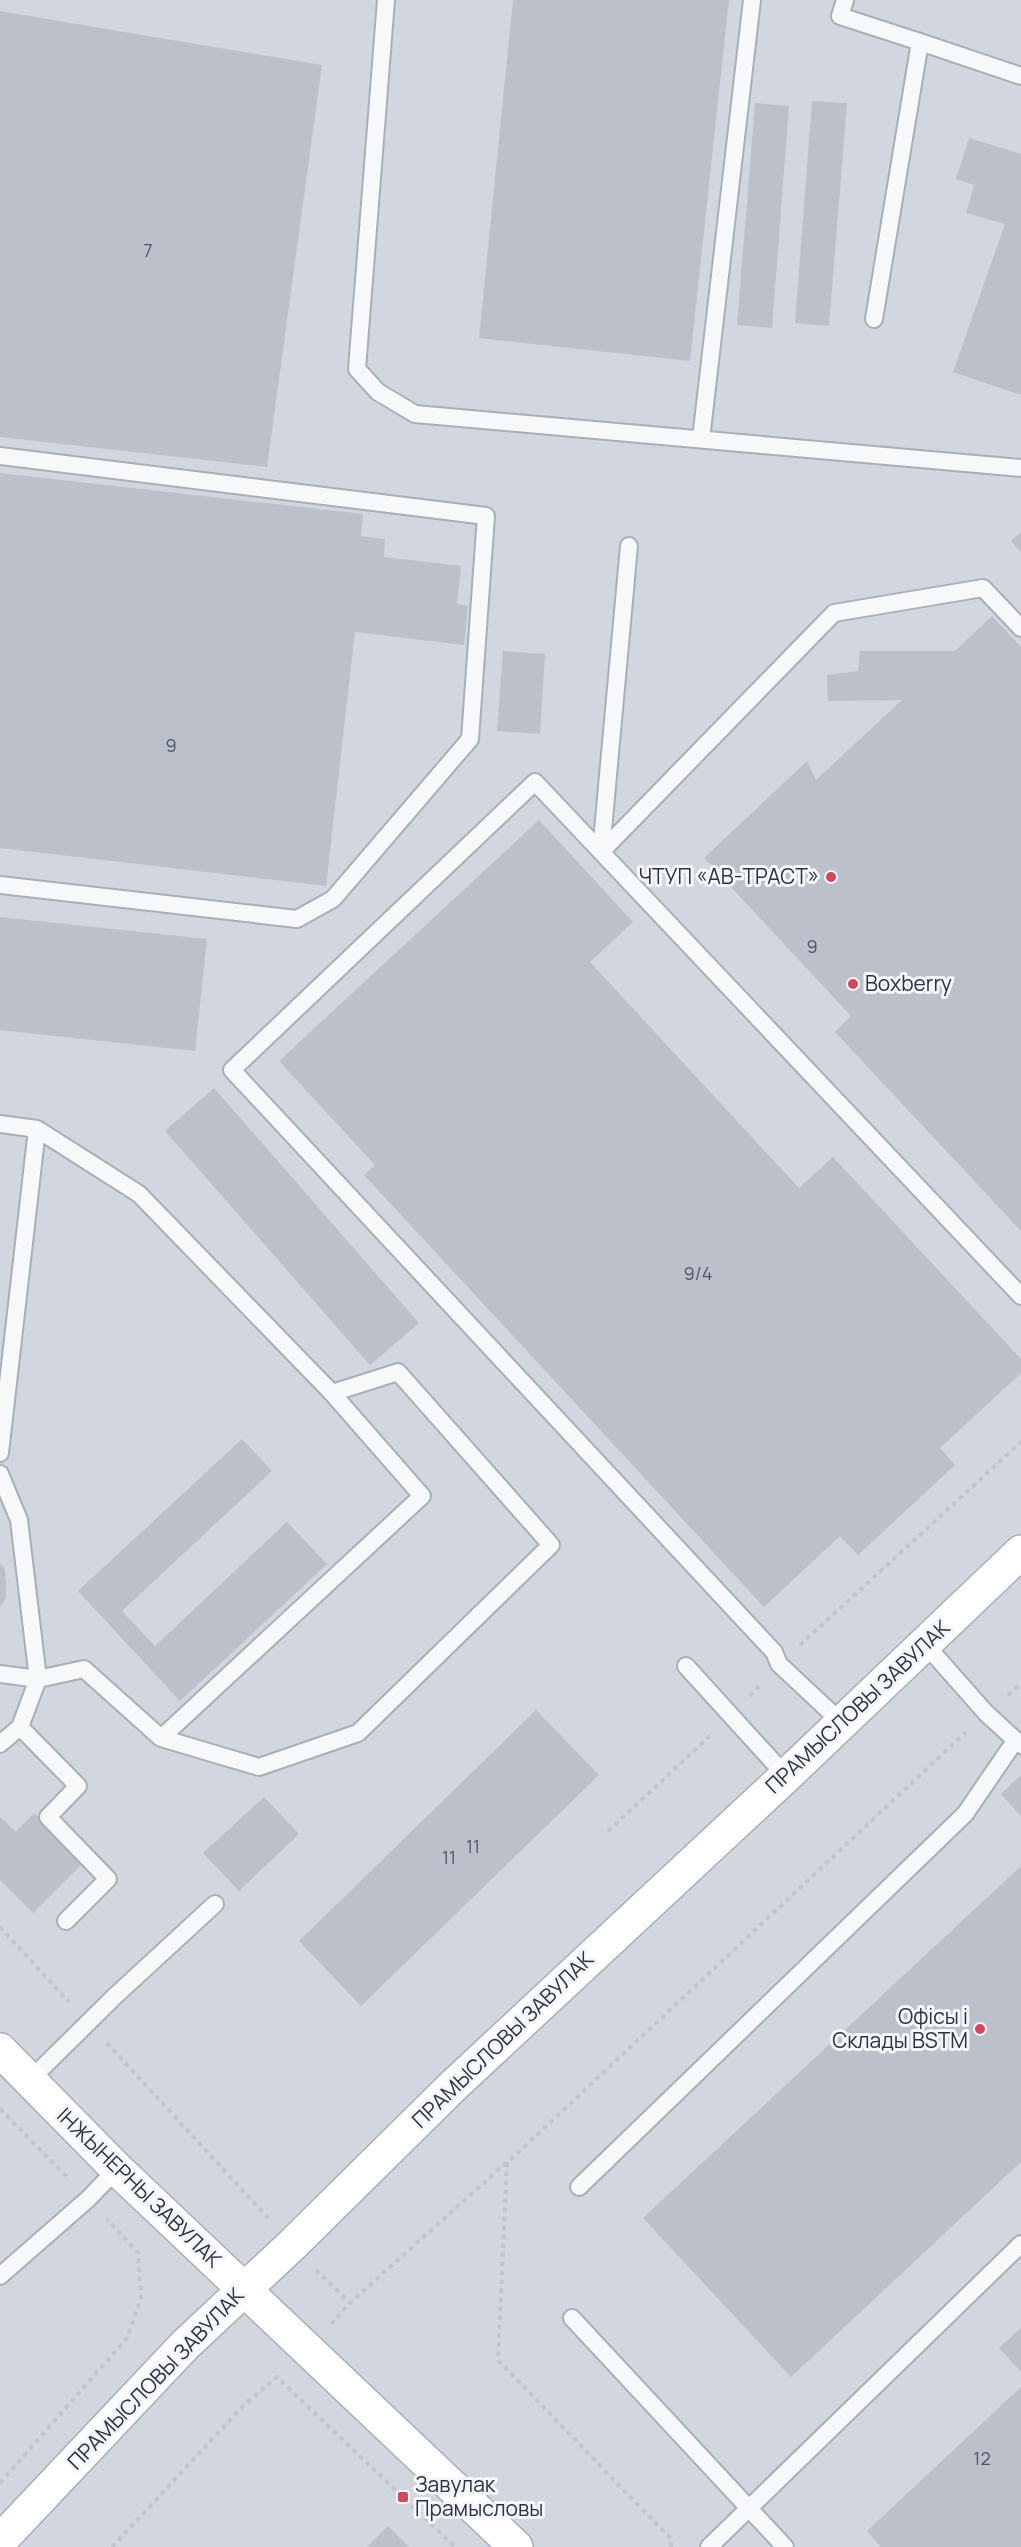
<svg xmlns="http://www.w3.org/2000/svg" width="1021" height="2547" font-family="Manrope,sans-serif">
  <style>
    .built { fill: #d2d6de }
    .building { fill: #bbc0ca }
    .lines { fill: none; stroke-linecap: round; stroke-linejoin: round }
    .lane-casing { stroke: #a9aeb7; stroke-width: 20 }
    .secondary-casing { stroke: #a9aeb7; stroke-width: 36 }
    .path { stroke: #c2c5cb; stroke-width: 4; stroke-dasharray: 4.5 4.5; stroke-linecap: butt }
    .lane { stroke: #f7f8fa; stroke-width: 16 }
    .secondary { stroke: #fff; stroke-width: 33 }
    .poi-dot { fill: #d1495b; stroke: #f4f6f9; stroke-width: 2 }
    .labels { text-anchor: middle; stroke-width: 6; stroke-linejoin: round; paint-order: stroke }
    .number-label { font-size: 18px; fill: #4f5766 }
    .poi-label { font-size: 21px; fill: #2b3445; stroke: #f4f6f9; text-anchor: end }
    .street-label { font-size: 21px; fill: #2b3445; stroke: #f4f6f9 }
  </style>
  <rect width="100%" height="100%" fill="#e4e7ec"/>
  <!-- built -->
  <path class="built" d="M0,0H1021V2547H0Z"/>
  <!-- building -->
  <path class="building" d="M513,0H729L690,361L479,338Z
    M0,11L322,65L267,467L0,437Z
    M812,101L847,103L829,326L795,323Z
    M755,103L789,106L772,328L737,325Z
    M969,138L1021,154V395L953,372L1005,224L966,213L974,185L956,179Z
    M0,473L363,514L361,536L385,539L384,557L461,566L457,604L468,606L464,645L355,632L326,886L0,848Z
    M1021,532V552L1011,541Z
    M992,616L1021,647V1231L835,1032L851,1016L704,858L807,761L816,780L902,700L828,701L827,675L858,671L860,651H955Z
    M503,651L545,654L540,734L497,731Z
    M539,820L633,922L590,962L799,1188L833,1157L1021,1359V1373L940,1448L955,1465L858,1555L840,1536L764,1607L364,1175L375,1165L279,1061Z
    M0,917L207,939L195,1051L0,1030Z
    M214,1088L419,1323L370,1365L165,1131Z
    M242,1439L272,1471L122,1611L155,1646L287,1522L327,1564L180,1701L78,1591Z
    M0,1563L5,1569L6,1584V1598L0,1607Z
    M536,1710L599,1775L361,2006L299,1941Z
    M1021,1775V1816L1001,1794Z
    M264,1797L299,1834L239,1891L203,1853Z
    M34,1813L84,1862L33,1913L0,1880V1817L16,1832Z
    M1021,1866V2162L791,2377L643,2218Z
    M1021,2328V2372L999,2348Z
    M1021,2387V2547H881L867,2531Z
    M388,2526L409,2547H367Z"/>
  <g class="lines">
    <!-- lane casing -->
    <g class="lane-casing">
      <path id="lane" d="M386,0L357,369L378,392L415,414L1021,468
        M845,0L840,16L920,42
        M874,319L920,42L1021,76
        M701,439L752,0
        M0,456L486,516L470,739L333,899L297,919L0,885
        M629,546L601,852L834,613L983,588L1021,628
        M0,1124L37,1129L0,1453
        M0,1474L19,1520L38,1679L20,1727L0,1744
        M925,1644L986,1713L1021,1745
        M686,1666L786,1776
        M0,1674L38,1679L84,1669L161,1738L259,1767L358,1733L551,1545L398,1372L332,1393L139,1194L37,1129
        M842,1723L779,1664L774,1652L232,1070L535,782L1021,1296
        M20,1727L78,1786L48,1817L108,1879L66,1921
        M161,1738L422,1496L332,1393
        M30,2080L114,1997L215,1904
        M579,2187L965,1814L1015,1741
        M0,2276L88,2199L117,2169
        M572,2318L785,2547
        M709,2547L1021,2244"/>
    </g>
    <!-- secondary casing -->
    <g class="secondary-casing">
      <path id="secondary" d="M0,2050L117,2169L516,2547
        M0,2541L185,2345L292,2245L451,2088L786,1776L1021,1552"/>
    </g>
    <!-- path -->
    <path class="path" d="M800,1645L1021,1442
      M1008,1695L1021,1684
      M750,1696L761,1684
      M608,1831L713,1733
      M0,1927L69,2002
      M107,2043L268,2218
      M0,2109L69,2179
      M316,2270L350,2303
      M331,2324L350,2303L506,2163
      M0,2483L127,2338L141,2298L138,2253L107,2219
      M112,2547L245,2404L277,2377L455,2547
      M671,2547V2539L498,2360L507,2163L966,1732"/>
    <!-- lane -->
    <use href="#lane" class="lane"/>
    <!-- secondary -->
    <use href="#secondary" class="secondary"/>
  </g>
  <!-- markers -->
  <g class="poi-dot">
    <circle cx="831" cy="877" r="6"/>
    <circle cx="853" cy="984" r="6"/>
    <circle cx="980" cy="2029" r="6"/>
    <rect x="397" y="2491" width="12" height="12" rx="3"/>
  </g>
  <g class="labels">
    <!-- number labels -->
    <g class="number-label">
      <text x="148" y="257">7</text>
      <text x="171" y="752">9</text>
      <text x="812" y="953">9</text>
      <text x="698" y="1280">9/4</text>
      <text x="473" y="1853">11</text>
      <text x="449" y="1864">11</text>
      <text x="982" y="2465">12</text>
    </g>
    <!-- poi labels -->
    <g class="poi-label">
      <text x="819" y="884">ЧТУП «АВ-ТРАСТ»</text>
      <text x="865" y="991" text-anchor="start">Boxberry</text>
      <text x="968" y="2024">Офісы і<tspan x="968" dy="24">Склады BSTM</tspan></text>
      <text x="415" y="2492" text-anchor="start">Завулак<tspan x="415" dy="24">Прамысловы</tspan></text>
    </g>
    <!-- street labels -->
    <g class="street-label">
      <text transform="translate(858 1707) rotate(-43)" y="7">ПРАМЫСЛОВЫ ЗАВУЛАК</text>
      <text transform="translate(503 2040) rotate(-44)" y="7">ПРАМЫСЛОВЫ ЗАВУЛАК</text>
      <text transform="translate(139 2188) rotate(44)" y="7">ІНЖЫНЕРНЫ ЗАВУЛАК</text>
      <text transform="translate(156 2379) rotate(-46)" y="7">ПРАМЫСЛОВЫ ЗАВУЛАК</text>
    </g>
  </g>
</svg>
